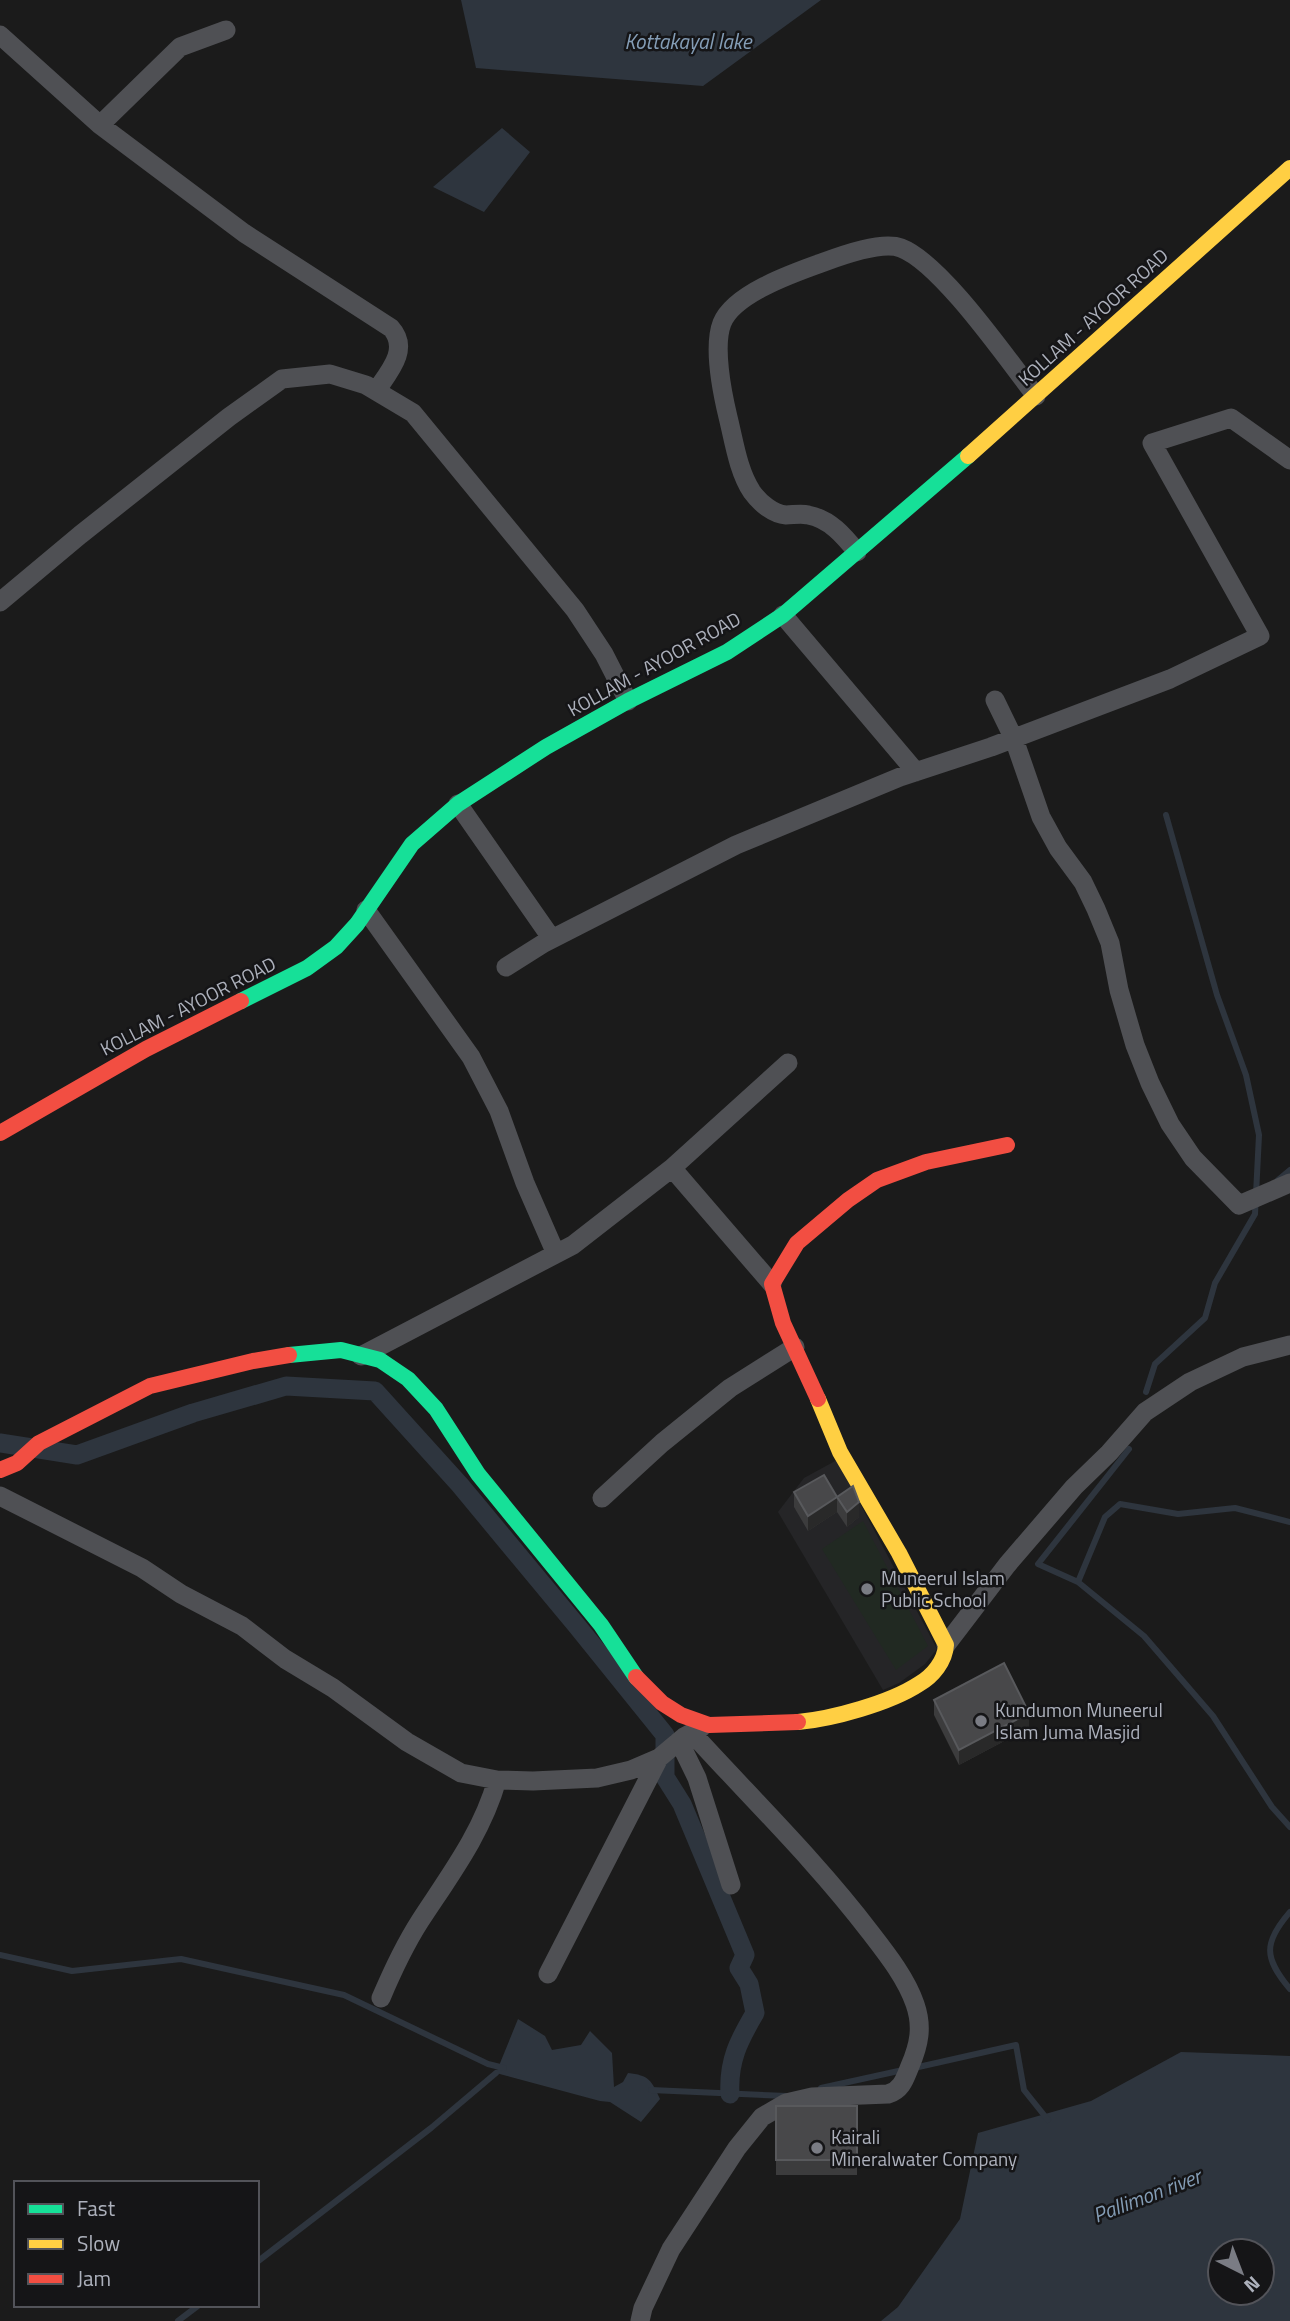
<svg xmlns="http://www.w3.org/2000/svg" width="1290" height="2321" font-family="'Titillium Web',sans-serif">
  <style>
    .built { fill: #252527 }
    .green { fill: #212922 }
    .water { fill: #2e353e; fill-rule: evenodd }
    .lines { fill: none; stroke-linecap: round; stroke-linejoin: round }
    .stream { stroke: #2e353e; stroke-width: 6 }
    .canal { stroke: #2e353e; stroke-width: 19 }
    .street { stroke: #4f5054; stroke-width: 19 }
    .fast { stroke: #16e098; stroke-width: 16 }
    .slow { stroke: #ffcf43; stroke-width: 16 }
    .jam { stroke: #f24e42; stroke-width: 16 }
    .wall { fill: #3c3c3d }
    .shaded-wall { fill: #292929 }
    .building { fill: #48484a; stroke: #58595c; stroke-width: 2 }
    .poi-dot { fill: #7a7c84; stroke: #151517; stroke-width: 2.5 }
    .labels { text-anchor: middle; stroke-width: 5; stroke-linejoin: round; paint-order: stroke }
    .street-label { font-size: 19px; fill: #adb1bc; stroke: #151517 }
    .poi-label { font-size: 19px; fill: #adb1bc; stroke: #151517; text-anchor: start }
    .water-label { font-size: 21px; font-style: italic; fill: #849db6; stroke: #151517 }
  </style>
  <rect width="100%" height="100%" fill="#1b1b1b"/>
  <!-- built -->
  <path class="built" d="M837,1460L937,1649L925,1664L899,1683L883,1690L778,1512L804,1478Z"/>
  <!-- green -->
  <path class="green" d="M863,1521L928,1646L896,1670L822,1549Z"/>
  <!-- water -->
  <path class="water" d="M461,0H821L703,86L476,68Z
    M502,128L530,152L484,212L433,187Z
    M518,2019L545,2036L552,2050L581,2045L590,2031L612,2053L614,2087L623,2082L628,2073C649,2075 652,2081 660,2099L641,2122L610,2102L600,2101L496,2073Z
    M1181,2052L1290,2056V2321H881L898,2307L960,2219L978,2133L1091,2101ZM1262,2251V2293H1220V2251Z"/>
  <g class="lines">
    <!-- stream -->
    <path class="stream" d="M1278,1180L1290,1170
      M1146,1392L1155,1364L1205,1318L1215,1283L1255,1214L1259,1135L1246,1075L1217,995L1166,815
      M1129,1449L1038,1564L1078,1582L1144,1636L1213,1716L1272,1807L1290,1827
      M1078,1582L1105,1517L1120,1504L1178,1514L1235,1508L1290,1522
      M1290,1912C1263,1943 1264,1958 1290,1989
      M0,1955L72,1971L181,1959L344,1995L488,2064L504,2068
      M914,2068L1016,2045L1024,2090L1048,2120
      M821,2088L903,2070
      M651,2090L787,2096
      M257,2262L431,2128L496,2073
      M178,2321L199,2305"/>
    <!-- canal -->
    <path class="canal" d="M0,1443L77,1455L193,1413L286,1386L375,1391L460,1485L577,1626L665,1735V1777L682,1804L745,1955L739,1968L749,1984L755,2013C739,2040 728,2061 730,2094"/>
    <!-- street -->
    <path class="street" d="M0,35L100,125L244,233L391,328C410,349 389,372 376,391
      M100,125L180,47L226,30
      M857,552C844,536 830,519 808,515C801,513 793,515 786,515C773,514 760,503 752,492C738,471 734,441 728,417C722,392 713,346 722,323C734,293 796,272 824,262C843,255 882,241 901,248C941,263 1007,359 1036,396
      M0,602L80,535L229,417L282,379L330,374L366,385L413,413L575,610L604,654L628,701
      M783,615L916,772
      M995,700L1014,739L1041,817L1058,848L1083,882L1096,909L1110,943L1119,990L1135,1045L1150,1083L1170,1124L1193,1158L1239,1205L1290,1183
      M458,804L552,939
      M366,910L471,1057L499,1111L525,1183L556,1254
      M506,967L544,943L736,845L900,777L991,747L1170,679L1260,636L1152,443L1231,418L1290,460
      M672,1168L772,1284
      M361,1356L573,1245L672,1168L788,1063
      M0,1496L142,1568L181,1594L242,1626L285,1659L333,1688L407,1742L461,1773L497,1780L533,1781L597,1778L631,1770L659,1758L684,1737L701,1728
      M602,1498L662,1443L730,1388L795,1347
      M946,1645L1007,1565L1074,1487L1109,1453L1145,1412L1190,1382L1243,1357L1290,1345
      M679,1741L697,1778L731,1885
      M548,1974L659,1758
      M381,1998C392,1972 404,1946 420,1921C450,1875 482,1833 497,1780
      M640,2321L643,2308L671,2249L737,2148L762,2117L786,2103L812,2097L888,2094C902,2090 905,2078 910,2066C919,2045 923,2027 915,2004C906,1978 887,1954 870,1932C816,1861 752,1799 692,1733"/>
    <!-- fast -->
    <path class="fast" d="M241,1001L307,968L336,947L357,924L412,844L458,804L546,747L628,701L727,652L783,615L968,456
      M289,1355L341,1350L380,1360L408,1379L436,1409L478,1474L601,1625L636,1677"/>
    <!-- slow -->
    <path class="slow" d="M968,456L1290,168
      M798,1722C832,1719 890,1703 919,1684C933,1676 945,1661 946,1645L899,1553L840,1452L818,1399"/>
    <!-- jam -->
    <path class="jam" d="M0,1133L146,1049L241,1001
      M818,1399L783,1323L772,1284L797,1243L848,1200L877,1180L926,1162L1007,1145
      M0,1470L17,1463L39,1443L150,1386L253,1361L289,1355
      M636,1677L662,1703L681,1715L709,1725L798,1722"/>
  </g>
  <!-- wall -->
  <path class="wall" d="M794,1492L837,1497L859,1517L847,1527L837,1512L808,1531L794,1507Z
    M934,1700L1029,1728L959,1765L934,1715Z
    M776,2106H857V2175H776Z"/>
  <!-- shaded-wall -->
  <path class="shaded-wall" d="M837,1497V1512L808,1531V1516Z
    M859,1502V1517L847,1527V1512Z
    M1029,1713V1728L959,1765V1750Z"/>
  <!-- building -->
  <path class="building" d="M824,1475L837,1497L808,1516L794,1492Z
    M853,1486L859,1502L847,1512L837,1497Z
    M1004,1663L1029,1713L959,1750L934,1700Z
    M776,2106H857V2160H776Z"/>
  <!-- markers -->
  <g class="poi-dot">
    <circle cx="867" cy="1589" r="7"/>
    <circle cx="981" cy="1721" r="7"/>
    <circle cx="817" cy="2148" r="7"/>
  </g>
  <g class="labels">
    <!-- street labels -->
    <g class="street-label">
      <text transform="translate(1093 317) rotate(-42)" y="7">KOLLAM - AYOOR ROAD</text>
      <text transform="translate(654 664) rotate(-29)" y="7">KOLLAM - AYOOR ROAD</text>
      <text transform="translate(188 1006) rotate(-27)" y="7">KOLLAM - AYOOR ROAD</text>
    </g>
    <!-- poi labels -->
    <g class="poi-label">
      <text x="881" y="1585">Muneerul Islam<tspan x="881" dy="22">Public School</tspan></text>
      <text x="995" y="1717">Kundumon Muneerul<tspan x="995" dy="22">Islam Juma Masjid</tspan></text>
      <text x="831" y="2144">Kairali<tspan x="831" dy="22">Mineralwater Company</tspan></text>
    </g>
    <!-- water labels -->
    <g class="water-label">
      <text x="688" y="49">Kottakayal lake</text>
      <text transform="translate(1147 2196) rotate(-21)" y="7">Pallimon river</text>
    </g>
  </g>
  <!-- legend -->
  <rect x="14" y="2181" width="245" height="126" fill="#151517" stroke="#525359" stroke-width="2"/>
  <rect x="28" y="2204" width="35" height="10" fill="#16e098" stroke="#525359" stroke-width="2"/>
  <text x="77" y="2216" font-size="21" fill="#adb1bc">Fast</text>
  <rect x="28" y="2239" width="35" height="10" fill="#ffcf43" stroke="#525359" stroke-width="2"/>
  <text x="77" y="2251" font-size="21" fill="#adb1bc">Slow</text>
  <rect x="28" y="2274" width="35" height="10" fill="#f24e42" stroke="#525359" stroke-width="2"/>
  <text x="77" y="2286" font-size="21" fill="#adb1bc">Jam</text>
  <!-- north arrow -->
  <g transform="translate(1241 2272) rotate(138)"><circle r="33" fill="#151517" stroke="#525359" stroke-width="2"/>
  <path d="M0-5L12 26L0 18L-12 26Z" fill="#7a7c84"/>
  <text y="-10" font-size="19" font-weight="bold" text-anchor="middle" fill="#adb1bc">N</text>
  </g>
</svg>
